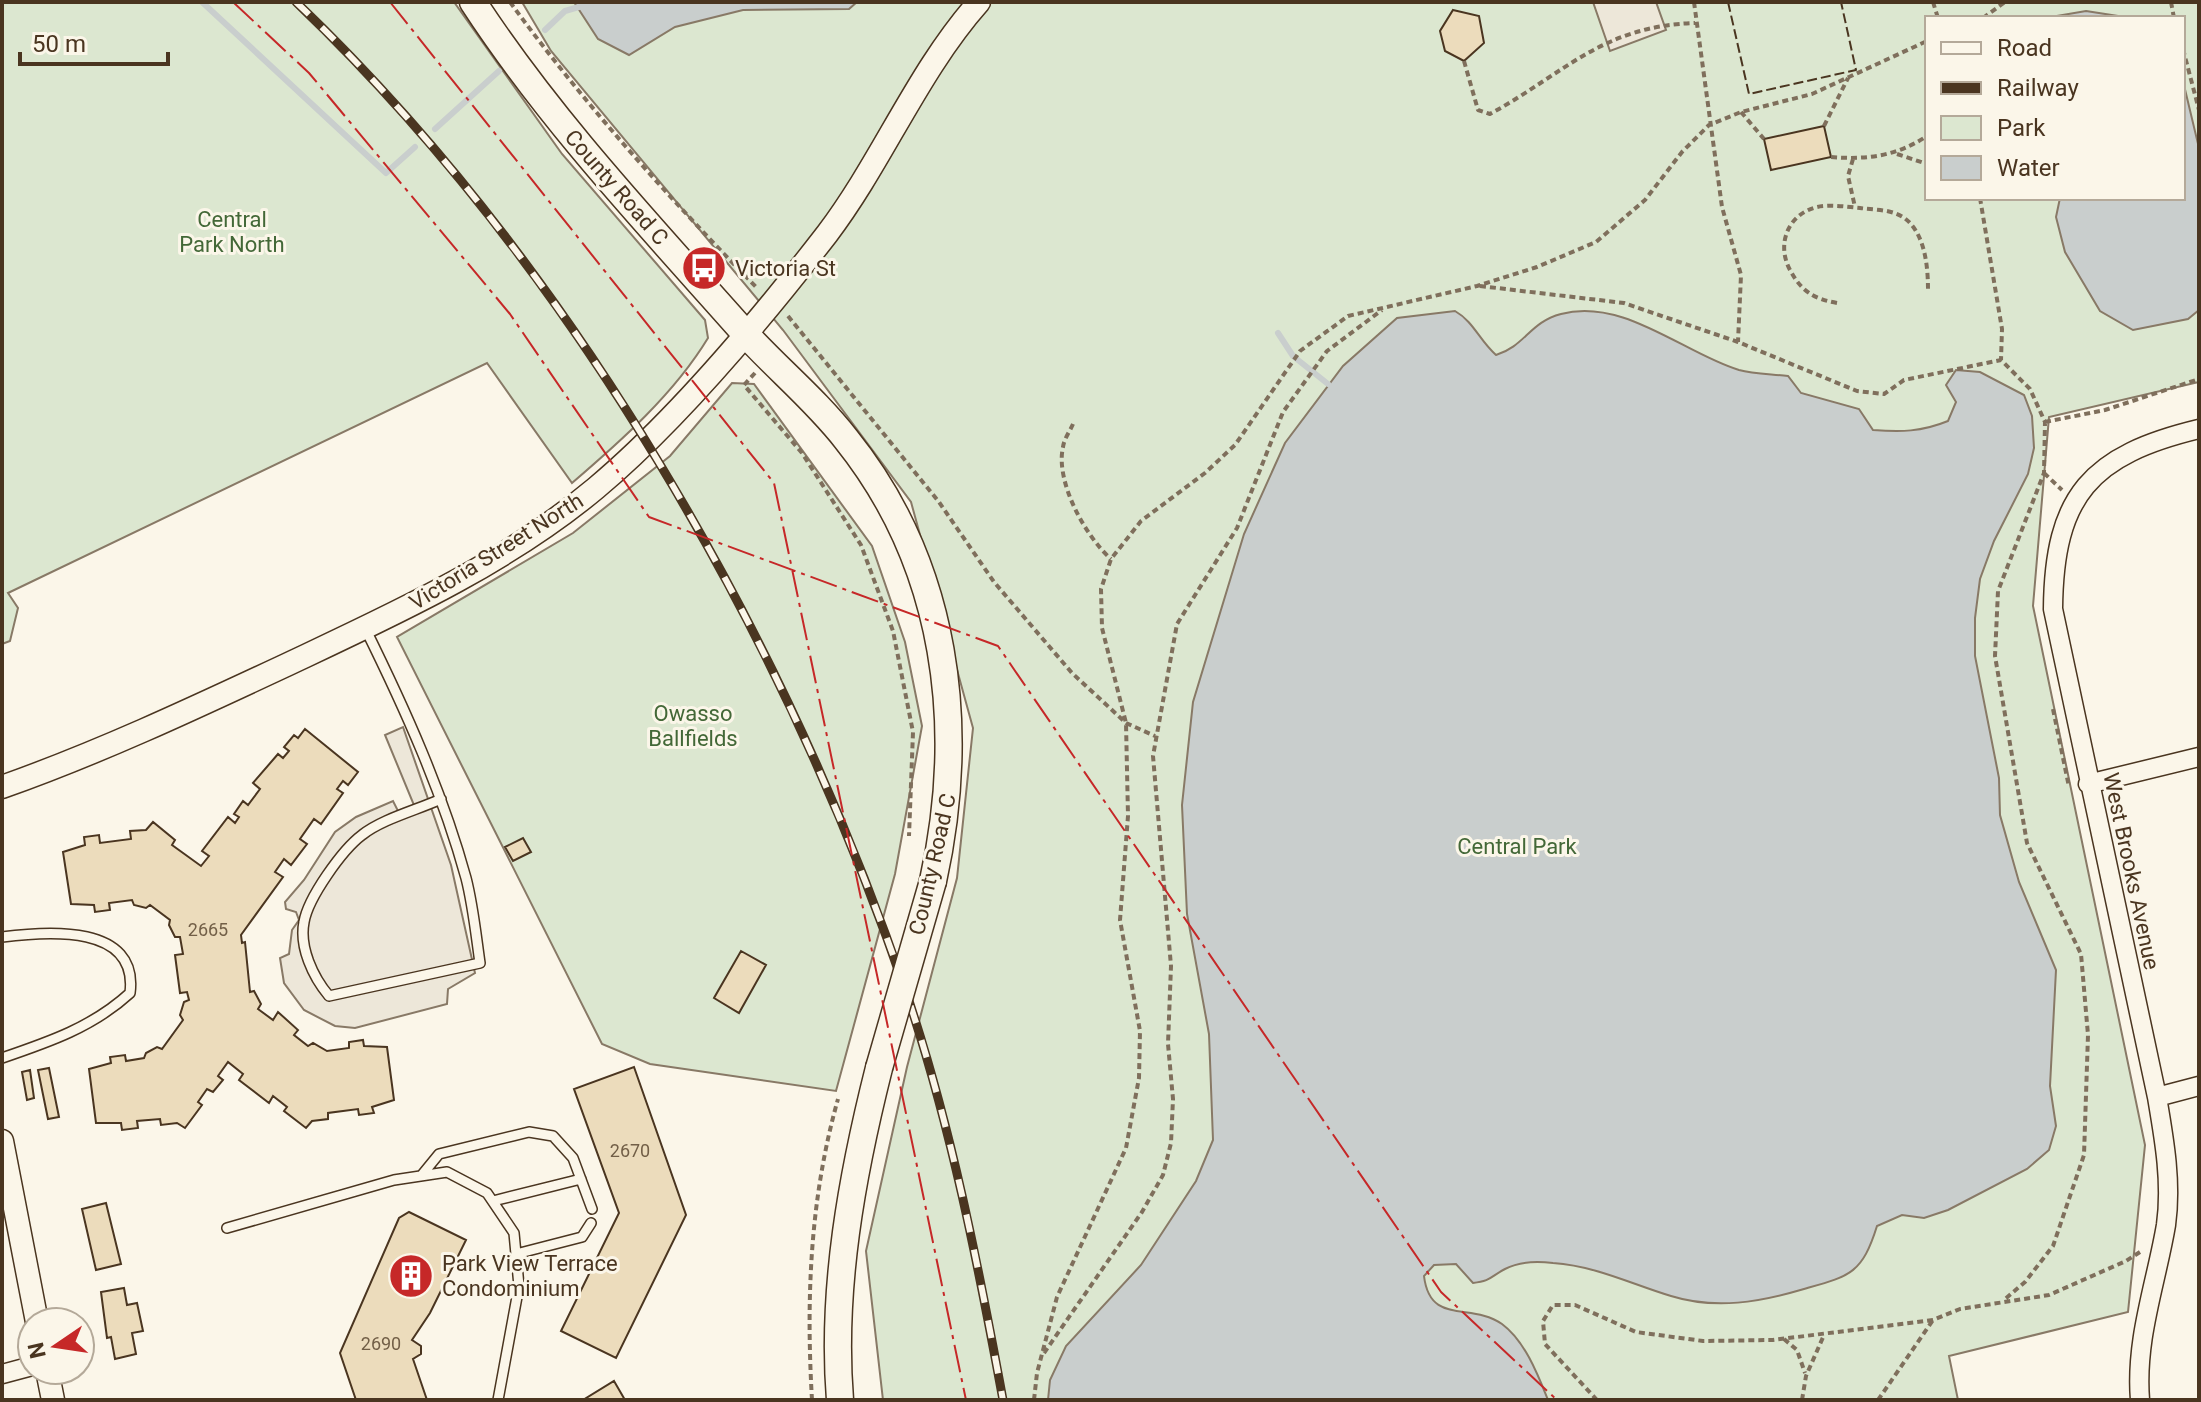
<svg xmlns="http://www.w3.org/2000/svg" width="2201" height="1402" font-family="Roboto,sans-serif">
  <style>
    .green { fill: #dce7d0; stroke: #887966; stroke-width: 2; fill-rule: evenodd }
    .parking { fill: #ede7d9; stroke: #887966; stroke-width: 2 }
    .water { fill: #c9cecd; stroke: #887966; stroke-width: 2 }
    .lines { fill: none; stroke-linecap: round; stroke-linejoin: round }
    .stream { stroke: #c9cecd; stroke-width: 6 }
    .building { fill: #ecdcbc; stroke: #4a3520; stroke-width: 2 }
    .service-casing { stroke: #4a3520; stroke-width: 12 }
    .minor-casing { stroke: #4a3520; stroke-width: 21 }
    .tertiary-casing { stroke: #4a3520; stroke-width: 25 }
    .secondary-casing { stroke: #4a3520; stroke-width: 29 }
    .path { stroke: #7f6f5c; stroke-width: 4; stroke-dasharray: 6 4; stroke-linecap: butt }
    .service { stroke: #fbf6e9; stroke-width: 9 }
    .minor { stroke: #fbf6e9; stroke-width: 18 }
    .tertiary { stroke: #fbf6e9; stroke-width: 22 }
    .secondary { stroke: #fbf6e9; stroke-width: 26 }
    .rail-casing { stroke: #4a3520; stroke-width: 9 }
    .rail { stroke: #fbf6e9; stroke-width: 6; stroke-dasharray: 18; stroke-linecap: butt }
    .secondary-bridge-casing { stroke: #4a3520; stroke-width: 29; stroke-linecap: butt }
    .secondary-bridge { stroke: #fbf6e9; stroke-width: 26 }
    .fence { stroke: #4a3520; stroke-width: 2; stroke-dasharray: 10 4; stroke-linecap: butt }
    .power { stroke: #c62828; stroke-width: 2; stroke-dasharray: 28 6 4 6; stroke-linecap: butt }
    .labels { text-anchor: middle; stroke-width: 6; stroke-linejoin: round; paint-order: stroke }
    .number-label { font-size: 18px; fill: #725f47 }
    .street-label { font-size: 22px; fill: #4a3520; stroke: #fbf6e9 }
    .park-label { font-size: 22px; fill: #436837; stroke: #fbf6e9 }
    .poi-label { font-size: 22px; fill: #4a3520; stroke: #fbf6e9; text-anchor: start }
  </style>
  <rect width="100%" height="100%" fill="#fbf6e9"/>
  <!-- green -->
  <path class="green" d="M2,2H454L562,154L705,320L708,338C674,394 621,441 572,483L487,363L8,593L18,608L10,641L2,644Z
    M522,2H2199V382L2049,417L2033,606L2145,1145L2128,1312L1949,1356L1958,1400H883L866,1251L907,1067L957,878L973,728L911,502L783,330L551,51ZM1927,18H2183V198H1927Z
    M732,383L754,384L872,546L905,642L922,726L895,874L836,1091L650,1064L602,1044L397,637L573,533L670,456Z"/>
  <!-- parking -->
  <path class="parking" d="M1593,2H1656L1666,30L1610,51Z
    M403,727L451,865L475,973L448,989L447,1004L355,1028L335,1026L304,1010L284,983L280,958L289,954L292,930L299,920L296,912L286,909L285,902L304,880L335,832L356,817L393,801L399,813L416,810L385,735Z"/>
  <!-- water -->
  <path class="water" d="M574,2H857L849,9L743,10L675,27L629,55L598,39Z
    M2086,11L2131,18H2045Z
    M2183,81L2199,148V310L2188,319L2133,330L2100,311L2065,252L2056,217L2060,198H2183Z
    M1455,311C1474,322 1479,340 1496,355C1525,346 1530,322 1561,314C1623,297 1685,354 1739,370C1754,374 1773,374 1788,376L1801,393L1859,409L1873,430C1901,432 1921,432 1948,421L1956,402L1946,385L1956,370L1980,372L2024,395L2032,416L2034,448L2028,474L1994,541L1980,579L1975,618V656L1999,778L2000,815L2019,882L2056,970L2050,1086L2056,1126L2049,1150L2027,1169L1948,1210L1924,1218L1902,1215L1877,1226C1862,1274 1850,1276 1804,1289C1760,1302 1716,1310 1671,1296C1631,1284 1596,1266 1553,1263C1537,1261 1520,1261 1505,1269C1490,1277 1491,1281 1473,1283L1456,1264L1434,1265L1424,1276C1430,1326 1471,1302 1502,1324C1525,1341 1538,1375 1548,1400H1048L1050,1380L1066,1346L1141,1265L1196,1181L1213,1140L1209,1034L1187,914L1182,805L1193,702L1244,534L1285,443L1343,366L1397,318Z"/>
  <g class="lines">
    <!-- stream -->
    <path class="stream" d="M202,2L386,173L415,147
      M545,30L565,11L596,2
      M435,129L499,71
      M1278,333L1293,356L1328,384"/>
  </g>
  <!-- building -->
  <path class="building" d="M1453,10L1479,16L1484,43L1464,61L1445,51L1440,31Z
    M1824,126L1831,157L1771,170L1764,139Z
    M305,729L358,772L348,785L343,781L337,789L343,793L321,824L314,819L300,839L307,844L291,865L284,859L275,872L283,877L241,935L242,943L245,942L250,992L254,991L261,1004L258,1009L273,1020L278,1012L298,1030L294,1035L308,1046L313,1043L327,1051L349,1048V1042L363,1040L364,1046L387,1047L394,1100L372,1107L374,1113L359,1115L358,1109L328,1113V1119L312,1121L306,1128L284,1111L287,1107L273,1096L269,1103L239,1080L243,1074L228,1062L218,1076L223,1080L213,1092L207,1089L198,1102L202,1105L185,1128L177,1123L161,1125L160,1119L137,1121L138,1128L122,1130L121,1123H96L89,1069L111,1063L110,1057L125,1055L126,1061L144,1058L146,1053L157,1047L162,1049L183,1020L180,1015L184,1002L189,1000L187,992L180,993L175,955L183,954L180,937H175L169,925L170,920L150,905L146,908L134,905L132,900L109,903L110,910L95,912L94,905L71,904L63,852L85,845L84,837L99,835L100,843L131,839L130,831L146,830L153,822L175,840L172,845L201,866L209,856L202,851L228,817L235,823L239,817L234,814L243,801L248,805L260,789L253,783L278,754L283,758L289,751L284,747L294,735L298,738Z
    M523,838L531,852L513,861L505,847Z
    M741,951L766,965L739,1013L714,998Z
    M634,1067L686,1215L616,1358L561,1331L619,1213L574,1089Z
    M49,1068L59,1117L48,1119L38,1070Z
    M30,1070L34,1098L27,1100L22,1072Z
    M106,1203L121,1264L96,1270L82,1209Z
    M409,1212L466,1240L430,1313L412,1340L421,1346V1354L413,1359L427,1400H356L340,1353L399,1218Z
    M124,1288L127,1305L137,1303L143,1331L132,1333L136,1354L115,1359L111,1337L107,1338L101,1292Z
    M614,1381L625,1400H583Z"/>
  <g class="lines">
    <!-- service casing -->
    <g class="service-casing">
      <path id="service" d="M365,628C405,709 442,791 466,878C473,905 476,935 480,963L329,996C313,977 299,947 304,922C308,898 342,850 362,835C382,819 417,810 441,799
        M2,937C48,931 139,924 130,993C93,1027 49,1042 2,1058
        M421,1176L439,1154L529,1132L553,1136L573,1158L592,1209
        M493,1201L581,1179
        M227,1228L394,1180L447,1172L487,1193L514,1233L519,1286L498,1400
        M516,1254L582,1237L591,1223"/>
    </g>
    <!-- minor casing -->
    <g class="minor-casing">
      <path id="minor" d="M2088,784L2199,757
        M2157,1097L2199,1086
        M2,1374L32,1366
        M2140,1400C2135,1339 2156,1284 2166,1225C2172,1182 2164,1138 2157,1097L2053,609C2054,495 2091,455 2199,429"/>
    </g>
    <!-- tertiary casing -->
    <g class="tertiary-casing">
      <path id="tertiary" d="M2,787C98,753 190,710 282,667C390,616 504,565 596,488C677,420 762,318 827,234C883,160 917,72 979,2
        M2,1141L37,1322
        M47,1370L53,1400"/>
    </g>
    <!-- secondary casing -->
    <g class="secondary-casing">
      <path id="secondary" d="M473,2C550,120 648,224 742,330C775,367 815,399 846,439C948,566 967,727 933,881
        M840,1400C831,1289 852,1175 879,1068"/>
    </g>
    <!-- path -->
    <path class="path" d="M510,2C585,105 669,198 758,289
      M1694,2L1722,207L1741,275L1738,342
      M1933,2L1938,18
      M2171,2L2174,18
      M1983,18L2005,2
      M2183,49L2199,110
      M1464,61L1478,110L1490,114C1565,73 1602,26 1695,23
      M1741,112L1764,139
      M1824,126L1848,78
      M1897,154L1927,164
      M1831,157C1867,160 1897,156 1927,136
      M1853,159L1848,176L1855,207
      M1980,198L2002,329L2001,360
      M1480,286L1624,303L1738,342L1857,391L1884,394L1904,380L2001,360L2030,389L2045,422L2044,473L1998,591L1995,656L2027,843L2081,954L2088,1035L2084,1155L2053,1246L2025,1282L2005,1299
      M1837,303C1814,299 1801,291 1790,270C1776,244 1788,214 1817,207C1830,204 1848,207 1860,208C1874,210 1890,209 1903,217C1925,232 1928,266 1928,290
      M788,316L939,502L994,582L1072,673L1126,723L1155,736
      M755,373L744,385L802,453L861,545L893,631L913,732L909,836
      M2045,422L2105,410L2199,379
      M1073,424C1070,431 1064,439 1063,447C1055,482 1086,537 1111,559
      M2044,473L2062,490
      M2053,709L2069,787
      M1784,1339L1797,1350L1805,1373
      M1044,1353L1142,1212L1163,1175L1171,1143L1173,1099L1168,1044L1171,966L1153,756L1177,624L1237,528L1283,412L1327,351L1382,310
      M812,1400C806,1298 810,1198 838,1099
      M1034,1400L1037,1373L1057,1297L1126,1148L1139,1078L1140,1031L1120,920L1128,816L1126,723L1102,628L1101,589L1111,559L1141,521L1205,473L1235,445L1300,351L1348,316L1477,286L1537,267L1596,242L1645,200L1682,152L1709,125L1741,112L1812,94L1927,41
      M1597,1400L1545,1344L1543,1321L1553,1305H1575L1636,1332L1703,1341L1773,1340L1933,1320L1960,1309L2049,1295L2126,1261L2143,1250
      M1802,1400L1806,1376L1824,1335
      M1878,1400L1933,1320"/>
    <!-- service -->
    <use href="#service" class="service"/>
    <!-- minor -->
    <use href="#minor" class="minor"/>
    <!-- tertiary -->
    <use href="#tertiary" class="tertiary"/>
    <!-- secondary -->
    <use href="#secondary" class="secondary"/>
    <!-- rail casing -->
    <g class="rail-casing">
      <path id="rail" d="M296,2C572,266 784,635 907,995C951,1126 978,1264 1003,1400"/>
    </g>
    <!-- rail -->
    <use href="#rail" class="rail"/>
    <!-- secondary-bridge casing -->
    <g class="secondary-bridge-casing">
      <path id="secondary-bridge" d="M879,1068L933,881"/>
    </g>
    <!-- secondary-bridge -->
    <use href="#secondary-bridge" class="secondary-bridge"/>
    <!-- fence -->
    <path class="fence" d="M1728,2L1749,94L1856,70L1841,2"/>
    <!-- power -->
    <path class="power" d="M233,2L309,73L510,314L649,517L998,646L1441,1292L1557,1400
      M390,2L774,483L966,1400"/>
  </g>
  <!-- icons -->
  <defs>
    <g id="bus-disc" transform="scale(2.3)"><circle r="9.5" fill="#c62828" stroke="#fbf6e9"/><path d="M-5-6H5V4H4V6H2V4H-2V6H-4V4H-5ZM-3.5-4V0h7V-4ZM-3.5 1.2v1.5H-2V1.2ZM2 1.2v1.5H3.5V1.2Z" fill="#fff"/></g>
    <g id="building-disc" transform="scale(2.3)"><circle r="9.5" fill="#c62828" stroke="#fbf6e9"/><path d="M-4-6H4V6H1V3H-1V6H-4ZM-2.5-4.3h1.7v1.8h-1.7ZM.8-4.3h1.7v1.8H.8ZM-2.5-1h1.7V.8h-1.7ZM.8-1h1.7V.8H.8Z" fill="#fff"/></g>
  </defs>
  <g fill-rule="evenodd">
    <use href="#bus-disc" x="704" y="268"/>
    <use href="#building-disc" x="411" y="1276"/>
  </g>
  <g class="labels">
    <!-- number labels -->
    <g class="number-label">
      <text x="208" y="936">2665</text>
      <text x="630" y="1157">2670</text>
      <text x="381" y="1350">2690</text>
    </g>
    <!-- street labels -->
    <g class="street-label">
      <text transform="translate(617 187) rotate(49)" y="8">County Road C</text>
      <text transform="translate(496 551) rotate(-32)" y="8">Victoria Street North</text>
      <text transform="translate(932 864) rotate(-77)" y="8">County Road C</text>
      <text transform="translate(2132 871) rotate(78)" y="8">West Brooks Avenue</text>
    </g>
    <!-- park labels -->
    <g class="park-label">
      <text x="232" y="227">Central<tspan x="232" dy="25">Park North</tspan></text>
      <text x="693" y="721">Owasso<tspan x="693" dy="25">Ballfields</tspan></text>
      <text x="1517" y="854">Central Park</text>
    </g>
    <!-- poi labels -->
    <g class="poi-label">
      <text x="735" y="276">Victoria St</text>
      <text x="442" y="1271">Park View Terrace<tspan x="442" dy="25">Condominium</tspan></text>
    </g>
  </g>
  <!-- border -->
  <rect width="2201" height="1402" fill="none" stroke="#4a3520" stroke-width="8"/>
  <!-- legend -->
  <rect x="1925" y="16" width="260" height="184" fill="#fbf6e9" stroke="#b4a999" stroke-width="2"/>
  <rect x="1941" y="42" width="40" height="12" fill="#fbf6e9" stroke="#b4a999" stroke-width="2"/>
  <text x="1997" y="56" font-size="24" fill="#4a3520">Road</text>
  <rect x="1941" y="82" width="40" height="12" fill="#4a3520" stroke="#b4a999" stroke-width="2"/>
  <text x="1997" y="96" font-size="24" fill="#4a3520">Railway</text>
  <rect x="1941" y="116" width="40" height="24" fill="#dce7d0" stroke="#b4a999" stroke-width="2"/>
  <text x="1997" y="136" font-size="24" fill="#4a3520">Park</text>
  <rect x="1941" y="156" width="40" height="24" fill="#c9cecd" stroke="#b4a999" stroke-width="2"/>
  <text x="1997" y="176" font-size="24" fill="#4a3520">Water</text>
  <!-- north arrow -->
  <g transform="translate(56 1346) rotate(257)"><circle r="38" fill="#fbf6e9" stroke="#b4a999" stroke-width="2"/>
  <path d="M0-6L14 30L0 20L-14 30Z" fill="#c62828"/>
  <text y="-12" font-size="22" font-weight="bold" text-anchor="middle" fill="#4a3520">N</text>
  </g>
  <!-- scale -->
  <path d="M20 52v12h148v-12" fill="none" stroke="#4a3520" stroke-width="4"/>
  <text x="32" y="52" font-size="24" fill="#4a3520" stroke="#fbf6e9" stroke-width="6" paint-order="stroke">50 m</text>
</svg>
